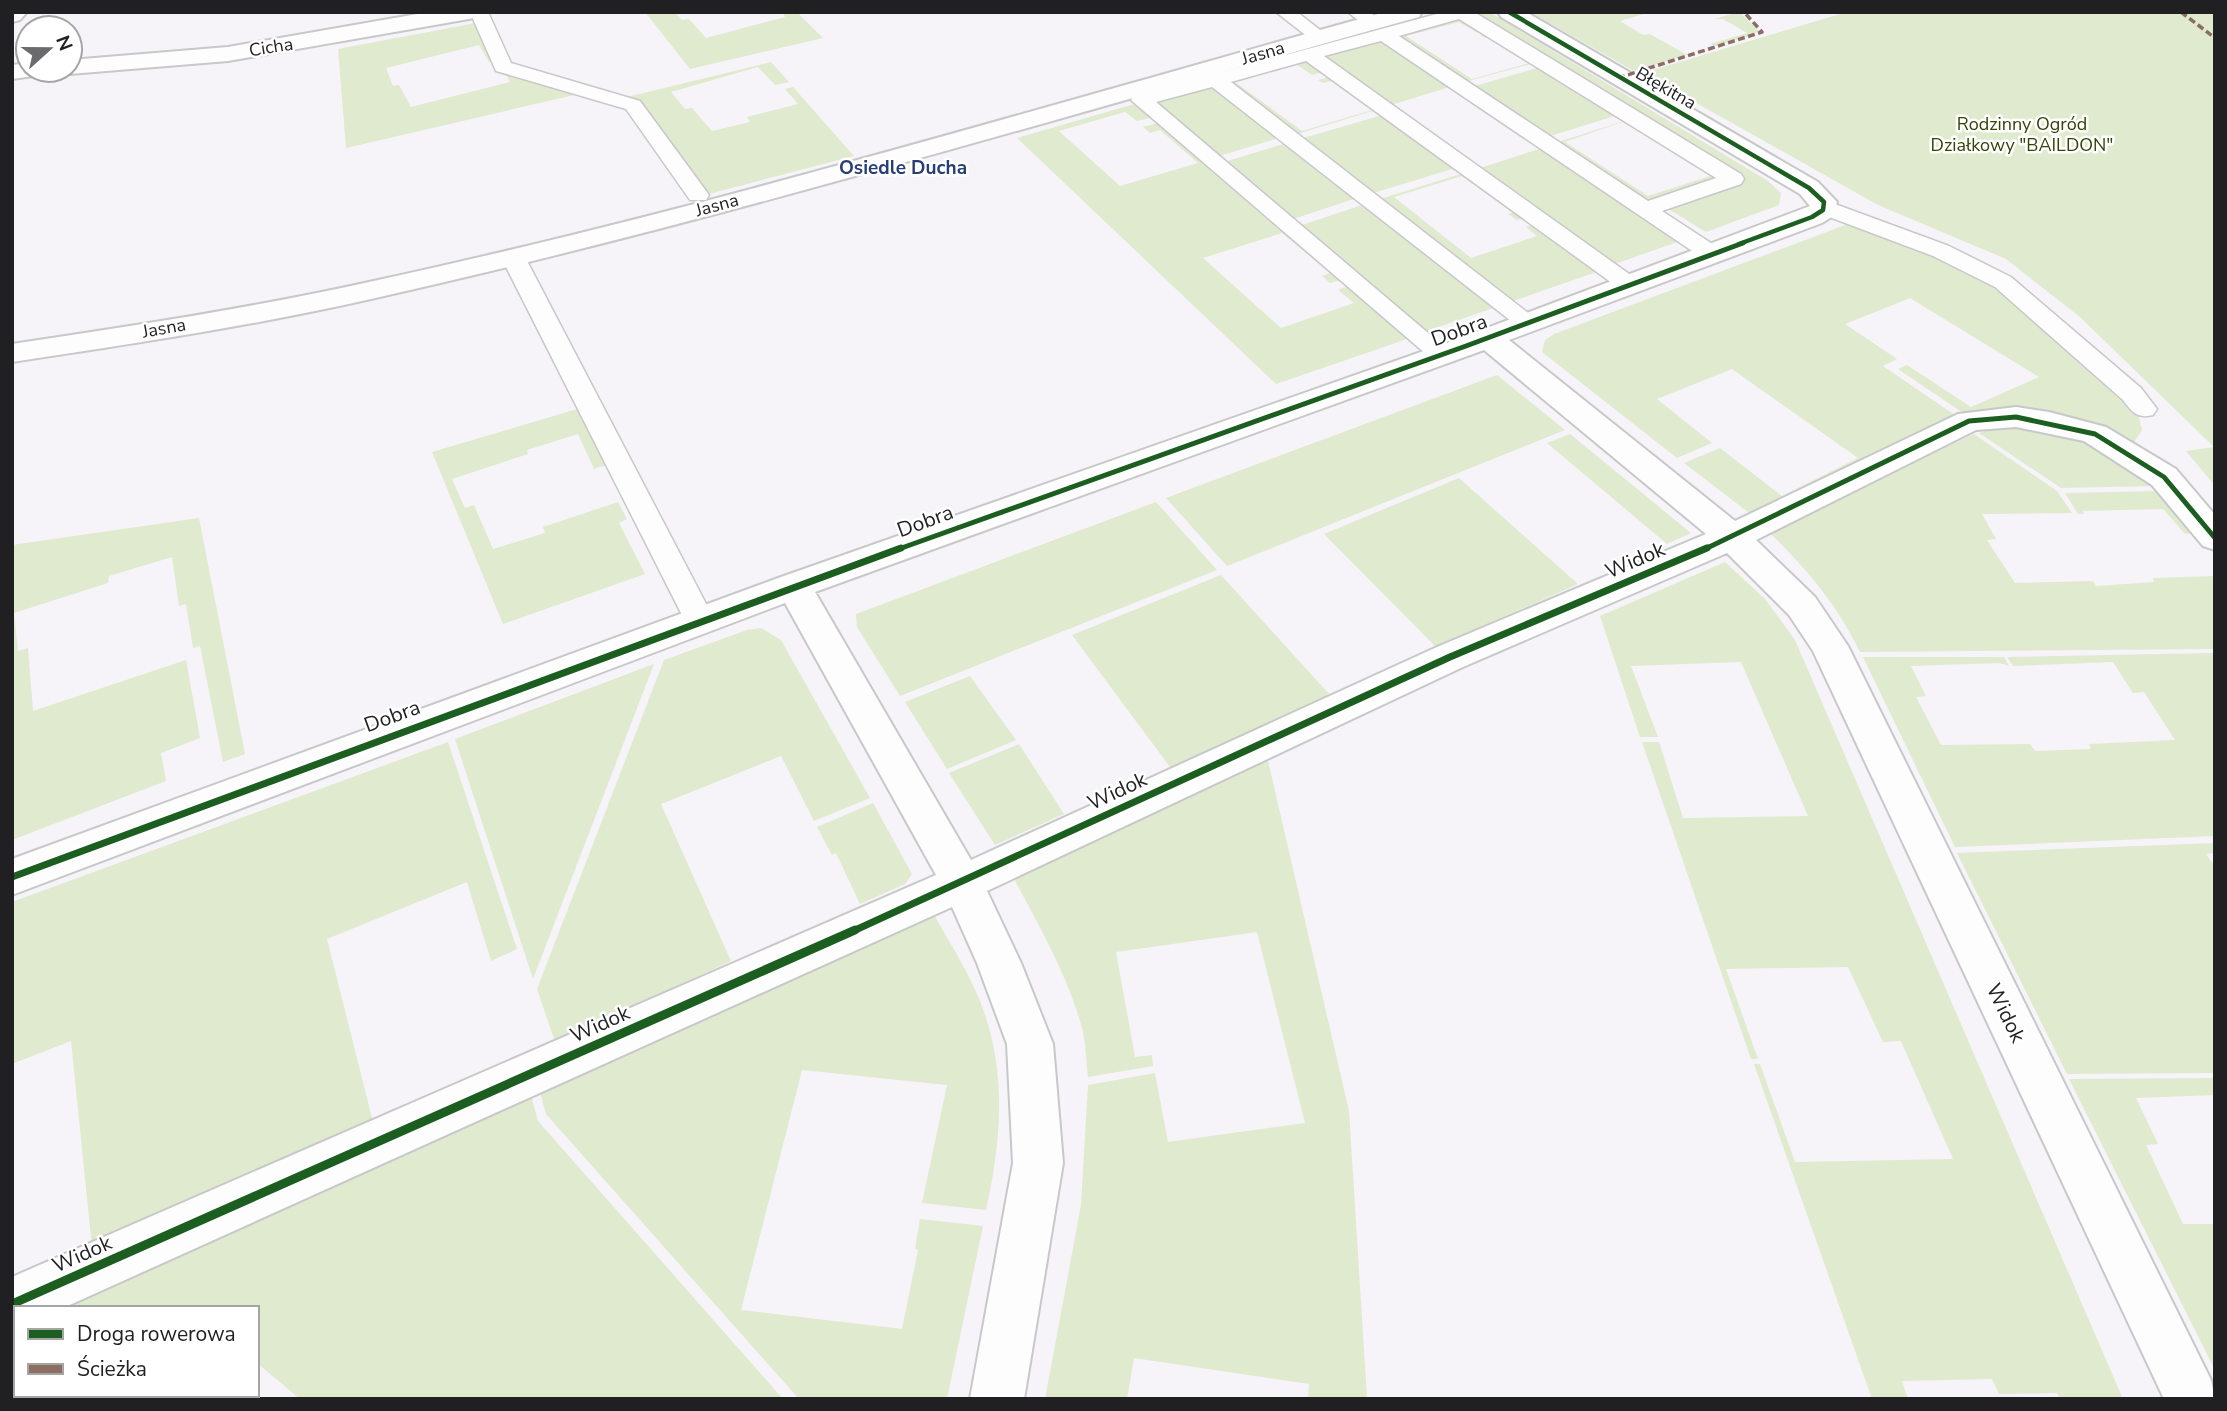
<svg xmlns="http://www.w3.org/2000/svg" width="2227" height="1411" font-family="'Nunito Sans',sans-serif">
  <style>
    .green { fill: #dfeacf }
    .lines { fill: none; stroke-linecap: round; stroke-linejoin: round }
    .lane-casing { stroke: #c8c7c9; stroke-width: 3 }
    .street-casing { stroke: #c8c7c9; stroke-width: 4 }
    .lane { fill: #fefdfe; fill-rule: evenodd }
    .street { fill: #fefdfe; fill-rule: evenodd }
    .quiet { stroke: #8d6e63; stroke-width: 3.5; stroke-dasharray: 7 3.5; stroke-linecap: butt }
    .cycleway-far3-casing { stroke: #fff; stroke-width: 7 }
    .cycleway-far2-casing { stroke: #fff; stroke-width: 9 }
    .cycleway-far1-casing { stroke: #fff; stroke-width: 11 }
    .cycleway-casing { stroke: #fff; stroke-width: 13 }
    .cycleway-far3 { stroke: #1b5e20; stroke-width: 4.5 }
    .cycleway-far2 { stroke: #1b5e20; stroke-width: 5 }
    .cycleway-far1 { stroke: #1b5e20; stroke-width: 7 }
    .cycleway { stroke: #1b5e20; stroke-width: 9 }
    .labels { text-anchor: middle; stroke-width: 5; stroke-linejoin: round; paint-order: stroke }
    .far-street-label { font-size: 18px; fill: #201f21; stroke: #fff }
    .far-park-label { font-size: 18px; fill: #304405; stroke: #fff }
    .far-neighbourhood-label { font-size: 19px; font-weight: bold; fill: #273d75; stroke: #fff }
    .street-label { font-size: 21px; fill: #201f21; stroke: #fff }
  </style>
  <rect width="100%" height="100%" fill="#f6f4f8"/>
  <!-- green -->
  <path class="green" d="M645,12H675L682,20L689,19L706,38L785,17L782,12H797L823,38L690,69Z
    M1475,12H1489L1768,181L1781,193L1779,205L1706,232L1665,207L1738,180L1467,14Z
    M1530,12H1651L1620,21L1643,35L1650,34L1687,55L1634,71Z
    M1739,12L1759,31L1750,36L1714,46L1710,44L1747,33L1723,19H1714Z
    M1838,12H2215V486L2186,451L2214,447L2080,317L2006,259L1878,205L1643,73L1840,14Z
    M1461,15L1487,30L1478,33L1459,22L1406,36L1472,79L1533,62L1492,36L1485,38L1480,35L1490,32L1538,62L1461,83L1387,35Z
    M476,23L495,61L489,62L479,45L386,68L393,86L399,85L411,107L510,82L505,72L574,95L346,148L338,49Z
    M1381,38L1453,86L1388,106L1317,55Z
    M1308,58L1326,71L1312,75L1296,64L1235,82L1302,131L1372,110L1331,81L1323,83L1318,80L1333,76L1379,109L1294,135L1222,81Z
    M771,62L789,82L775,85L758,67L671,92L685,109L692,108L712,131L750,122L747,117L798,104L785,89L793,87L854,156L709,194L642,102L623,98Z
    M1544,66L1621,114L1544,138L1468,88Z
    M1213,83L1282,137L1216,157L1148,101Z
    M1138,103L1154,117L1137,121L1125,112L1059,131L1120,186L1198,163L1160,130L1150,133L1143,127L1161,122L1345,279L1330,283L1322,276L1330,273L1282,233L1203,258L1281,328L1354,303L1338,290L1352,285L1413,337L1276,384L1017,138Z
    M1386,114L1459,167L1370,194L1300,139Z
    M1630,119L1683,152L1676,154L1673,152L1677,150L1628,120L1565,142L1648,196L1710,176L1682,157L1689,155L1724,177L1644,205L1552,144Z
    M1290,142L1360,197L1290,220L1221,163Z
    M1545,147L1683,240L1612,265L1477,169Z
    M1467,172L1528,216L1517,220L1508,214L1515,212L1465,175L1394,197L1471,258L1537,236L1526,227L1538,223L1602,270L1510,302L1377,200Z
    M1368,203L1499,306L1424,332L1299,226Z
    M1856,221L1985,275L2137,409L2142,430L2129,450L1969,417L1898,369L1907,365L1971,407L2039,377L1910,298L1845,324L1897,359L1883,366L1962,420L1757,519L1684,463L1720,448L1782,496L1858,458L1732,369L1657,399L1712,443L1677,458L1542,352L1545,340L1554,334Z
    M1497,375L1565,430L1227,566L1166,498Z
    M584,407L612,463L594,469L578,434L527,450L528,454L452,479L465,508L474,505L493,549L545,533L543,527L618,502L627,519L619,523L645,574L503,624L432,452Z
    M2008,425L2085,439L2155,486L2061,488L1979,433Z
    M1570,434L1691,533L1667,544L1547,443Z
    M1974,434L2057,491L2072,513L1982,514L1996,539L1987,540L2015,583L2093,581L2096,586L2154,582L2153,578L2215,576V649L1860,652C1837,604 1806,568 1768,531Z
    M1459,478L1578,584L1436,647L1324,534Z
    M2159,491L2194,533L2185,534L2163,509L2083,511L2084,514H2078L2065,493Z
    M1156,502L1217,570L900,696L857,627L856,614Z
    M199,518L245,754L223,762L200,646L193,648L186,604L179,606L172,557L109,576L108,583L14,613L18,651L28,648L33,711L186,660L200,738L161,753L166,781L12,840V545Z
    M1725,562L1765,599L1795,640L2123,1399H2060L2057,1393L1999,1394L1992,1379L1902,1381L1908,1399H1872L1754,1064H1760L1795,1162L1953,1159L1901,1041L1883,1042L1848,967L1726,969L1758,1059H1751L1642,742H1659L1683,818L1808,816L1741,662L1631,666L1658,737H1640L1600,616Z
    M1221,575L1330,695L1170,767L1072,635Z
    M761,628L781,640L870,798L814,821L781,756L661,804L731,961L555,1042L537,989L664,660L747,630Z
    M2215,653V836L1955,847L1863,657H2004L2009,666L2000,663L1911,666L1926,696L1916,697L1941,745L2030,744L2035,751L2091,749L2089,744L2175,740L2144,692L2133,693L2113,662L2013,666L2007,657Z
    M654,664L533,979L455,739Z
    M970,676L1016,740L947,769L905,702Z
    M448,742L517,949L491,961L467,882L327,939L373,1122L92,1247L71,1041L12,1064V902Z
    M1019,744L1064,814L995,845L949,773Z
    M1265,748L1349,1111L1367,1399H1308L1309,1384L1134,1358L1127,1399H1045L1081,1205L1088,1085L1155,1073L1168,1142L1305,1123L1257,932L1116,952L1135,1057L1152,1055L1153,1066L1088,1077C1086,1061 1086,1044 1082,1028C1066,970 1035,919 1007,866Z
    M873,803L912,874L905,884L860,904L836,853L832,855L817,827Z
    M2215,843V853L2206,854L2215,867V1073L2067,1074L1957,853Z
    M929,906C948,941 973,977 985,1015C1007,1080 1000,1146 986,1210L922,1203L947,1085L802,1070L741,1310L902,1329L918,1250L915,1249L920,1219L983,1226L947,1399H799L546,1114L537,1081Z
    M2215,1078V1095L2136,1098L2158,1144L2146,1145L2183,1224H2215V1370L2069,1079Z
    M528,1085L538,1121L783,1399H300L257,1363V1308H27Z
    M16,1313V1395H127L124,1399H12V1314Z"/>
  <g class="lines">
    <!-- lane casing -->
    <g class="lane-casing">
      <path id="lane" d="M470,12H488L511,63L640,101L709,195L706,200H690L626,109L496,71Z
        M1276,12H1297L1329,37L1320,43L1313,41Z
        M1348,12H1370L1382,23L1380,27H1366Z
        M1444,12H1474L1741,174L1744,179L1741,184L1662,211L1720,249L1723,254L1720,259H1704L1381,41L1324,56L1639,281L1643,286L1639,291H1623L1306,61L1231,82L1541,323L1538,328L1529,330L1520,328L1212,87L1156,102L1454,355L1451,360L1442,362L1433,360L1131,100L1134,96ZM1459,19L1716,178L1648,201L1399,36Z
        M1824,200L1949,246L2011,277L2141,388L2157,409L2153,415C2137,419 2132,412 2123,400L1995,287L1933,256L1816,212L1813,207L1816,202Z
        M514,252L522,254L526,259L715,621L711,629L700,632L689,629L685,621L502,259L506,254Z"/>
    </g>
    <!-- street casing -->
    <g class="street-casing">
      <path id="street" d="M12,12H27L20,20L12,22Z
        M429,12H480L477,17L469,19L228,61L70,74L60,70H70V60L228,47Z
        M1385,12H1422L1419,17C1070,114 724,220 371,299C252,326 132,344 12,362V344C132,326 251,308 369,282C712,208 1047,105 1385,12Z
        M1498,12H1526L1818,182L1837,202L1833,216L1822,223L1509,340L1735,521L1958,414L2016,407L2049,412L2106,427L2176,469L2215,515V550L2203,546L2152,485L2084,441L2016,427L1976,430L1756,540L1815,597L1848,646L2211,1380L2215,1399H2164L1813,651L1789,615L1727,553L1463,667L987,891L1021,963L1053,1044L1063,1163L1024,1399H970L1013,1163L1007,1044L977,963L952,907L63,1308H16V1329L12,1330V1277L936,875L785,603L12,895V859L781,577L1455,340L1810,206L1800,194L1501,17ZM1484,350L1706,534L1437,647L971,860L815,592Z
        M28,63V70H45L41,75L12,79V65Z"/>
    </g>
    <!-- lane -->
    <use href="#lane" class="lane"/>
    <!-- street -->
    <use href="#street" class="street"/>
    <!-- quiet -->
    <path class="quiet" d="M2181,12L2215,38
      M1618,78L1762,32L1744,12"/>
    <!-- cycleway-far3 casing -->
    <g class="cycleway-far3-casing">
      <path id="cycleway-far3" d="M1509,12L1809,188L1824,202L1823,210L1812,217L1739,244"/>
    </g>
    <!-- cycleway-far2 casing -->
    <g class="cycleway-far2-casing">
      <path id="cycleway-far2" d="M896,550L1466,346L1743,243
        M1703,550L1969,421L2016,417L2095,434L2164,477L2215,538"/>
    </g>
    <!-- cycleway-far1 casing -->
    <g class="cycleway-far1-casing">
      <path id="cycleway-far1" d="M12,877L901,548
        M851,932L1450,657L1707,548"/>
    </g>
    <!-- cycleway casing -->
    <g class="cycleway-casing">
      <path id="cycleway" d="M12,1304L855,930"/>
    </g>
    <!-- cycleway-far3 -->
    <use href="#cycleway-far3" class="cycleway-far3"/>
    <!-- cycleway-far2 -->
    <use href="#cycleway-far2" class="cycleway-far2"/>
    <!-- cycleway-far1 -->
    <use href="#cycleway-far1" class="cycleway-far1"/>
    <!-- cycleway -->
    <use href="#cycleway" class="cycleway"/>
  </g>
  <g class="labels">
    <!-- far-street labels -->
    <g class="far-street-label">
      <text transform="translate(271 47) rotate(-9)" y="6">Cicha</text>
      <text transform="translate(1263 53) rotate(-16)" y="6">Jasna</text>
      <text transform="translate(1666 88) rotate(30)" y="6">Błękitna</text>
      <text transform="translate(717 205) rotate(-15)" y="6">Jasna</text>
      <text transform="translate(164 328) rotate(-10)" y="6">Jasna</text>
    </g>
    <!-- far-park labels -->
    <g class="far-park-label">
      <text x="2022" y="130">Rodzinny Ogród<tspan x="2022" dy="21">Działkowy "BAILDON"</tspan></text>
    </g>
    <!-- far-neighbourhood labels -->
    <g class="far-neighbourhood-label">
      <text x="903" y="174">Osiedle Ducha</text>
    </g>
    <!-- street labels -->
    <g class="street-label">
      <text transform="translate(1459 330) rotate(-20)" y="7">Dobra</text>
      <text transform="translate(925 521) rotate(-20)" y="7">Dobra</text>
      <text transform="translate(1635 560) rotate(-23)" y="7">Widok</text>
      <text transform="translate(392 716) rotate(-20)" y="7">Dobra</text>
      <text transform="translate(1117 791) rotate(-25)" y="7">Widok</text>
      <text transform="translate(2006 1013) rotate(64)" y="7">Widok</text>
      <text transform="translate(600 1024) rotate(-24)" y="7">Widok</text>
      <text transform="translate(82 1254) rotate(-24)" y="7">Widok</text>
    </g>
  </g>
  <!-- border -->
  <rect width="2227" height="1411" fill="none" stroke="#201f21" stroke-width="28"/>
  <!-- legend -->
  <rect x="14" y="1306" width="245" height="91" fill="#ffffff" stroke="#a6a5a6" stroke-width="2"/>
  <rect x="28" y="1329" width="35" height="10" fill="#1b5e20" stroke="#a6a5a6" stroke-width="2"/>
  <text x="77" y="1341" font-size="21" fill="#201f21">Droga rowerowa</text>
  <rect x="28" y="1364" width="35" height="10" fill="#8d6e63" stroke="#a6a5a6" stroke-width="2"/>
  <text x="77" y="1376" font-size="21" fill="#201f21">Ścieżka</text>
  <!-- north arrow -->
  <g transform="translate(49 49) rotate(69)"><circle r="33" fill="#ffffff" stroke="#a6a5a6" stroke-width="2"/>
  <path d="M0-5L12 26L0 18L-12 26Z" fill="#6b6a6c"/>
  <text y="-10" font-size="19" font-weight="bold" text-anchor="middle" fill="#201f21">N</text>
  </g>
</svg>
